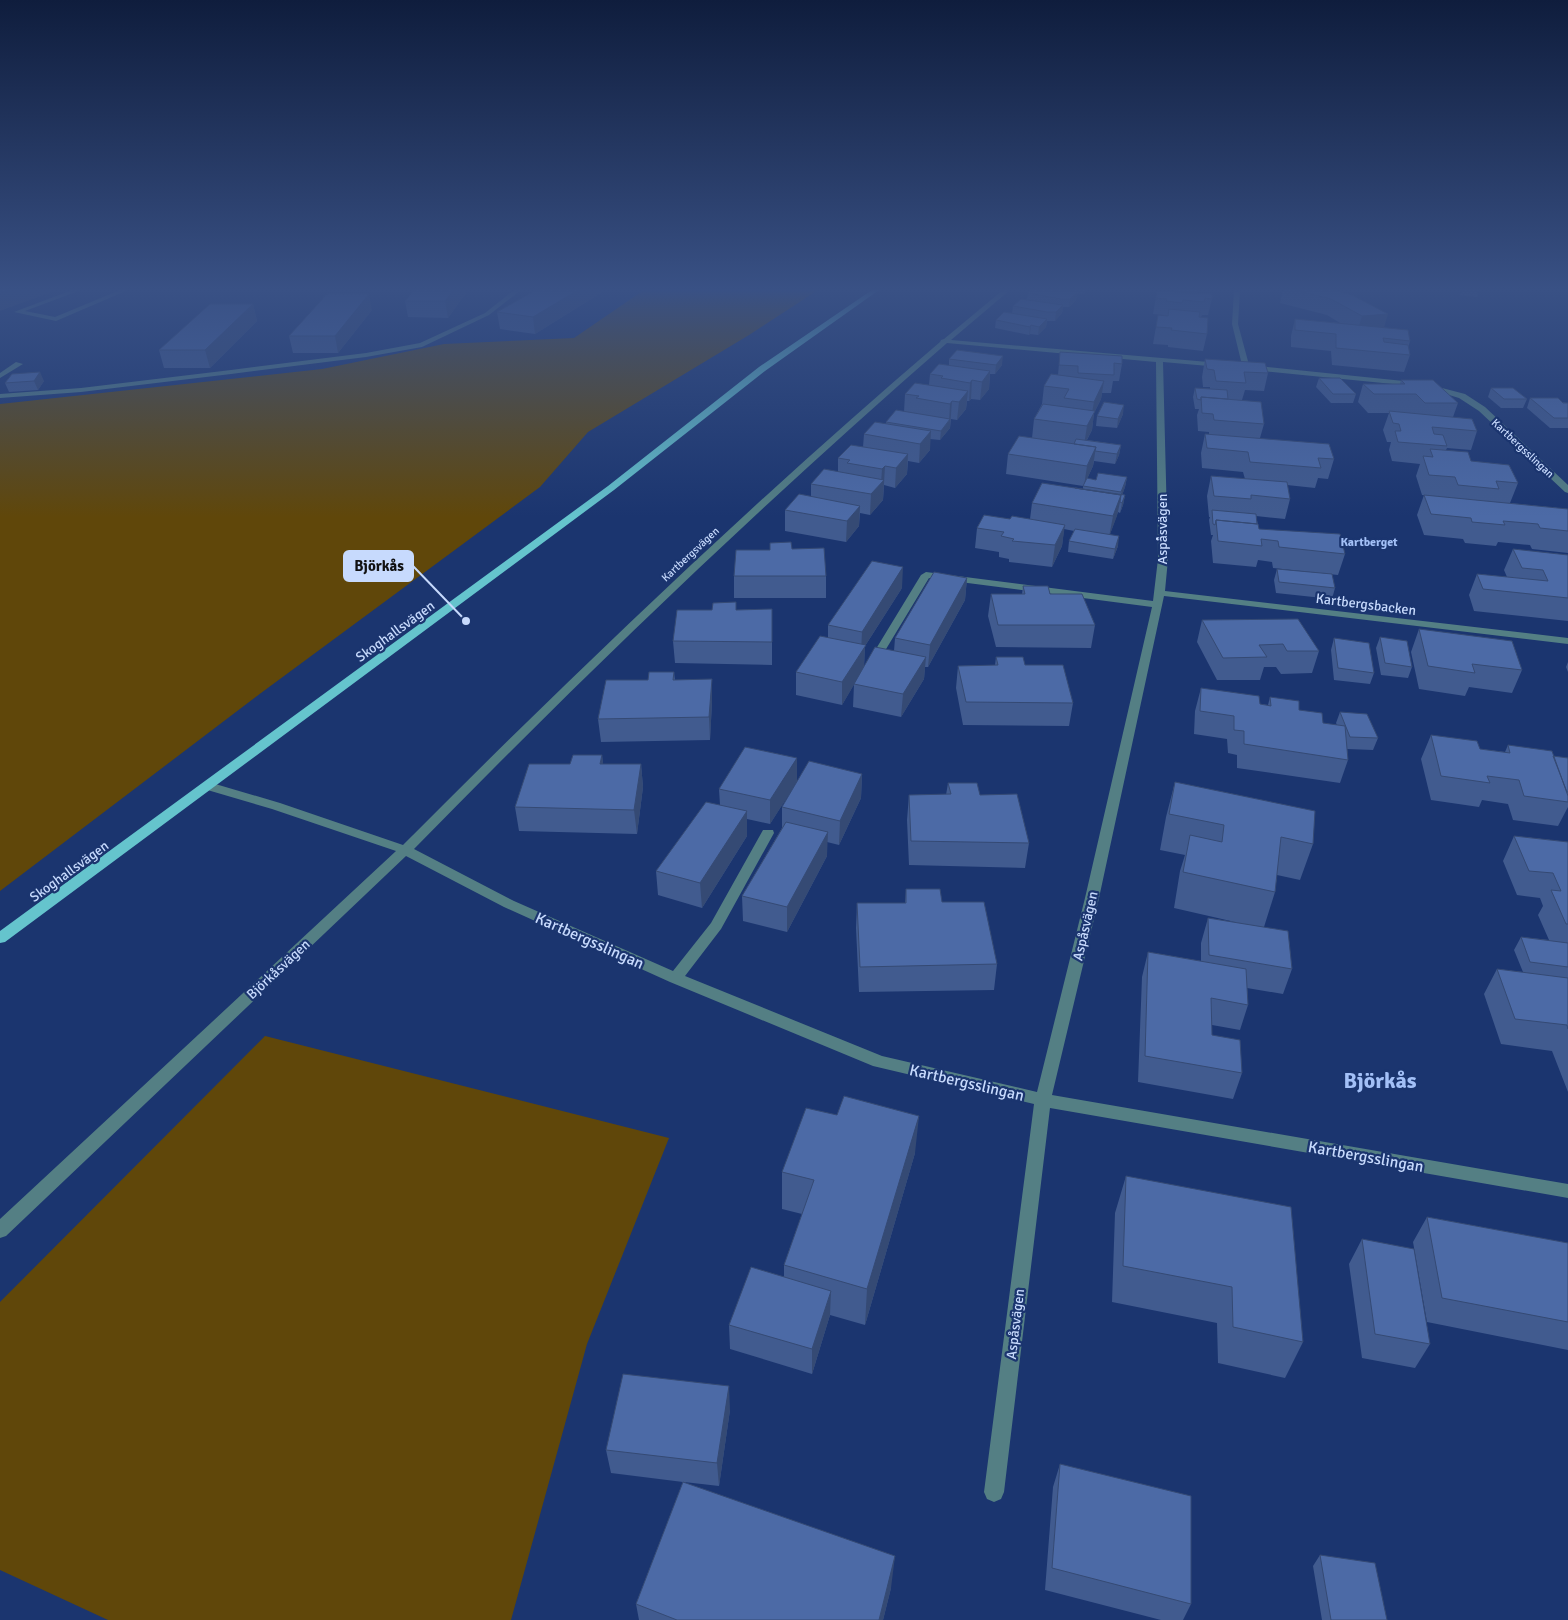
<svg xmlns="http://www.w3.org/2000/svg" width="1568" height="1620" font-family="Signika,sans-serif">
  <style>
    .green { fill: #60470a }
    .lines { fill: none; stroke-linecap: round; stroke-linejoin: round }
    .minor { fill: #547f84; fill-rule: evenodd }
    .major { fill: #65c4cd; fill-rule: evenodd }
    .wall { fill: #415b8f }
    .shaded-wall { fill: #354a74 }
    .building { fill: #4c6aa6; stroke: #354a74 }
    .labels { text-anchor: middle; stroke-width: 4.5; stroke-linejoin: round; paint-order: stroke }
    .far-street-label { font-size: 11px; fill: #c7dafd; stroke: #1b356f }
    .far-neighbourhood-label { font-size: 12px; font-weight: bold; fill: #a3c0f7; stroke: #1b356f }
    .street-label { font-size: 14px; fill: #c7dafd; stroke: #1b356f }
    .near-street-label { font-size: 16px; fill: #c7dafd; stroke: #1b356f }
    .near-district-label { font-size: 22px; font-weight: bold; fill: #a3c0f7; stroke: #1b356f }
    .leader { fill: none; stroke: #c7dafd; stroke-width: 2 }
    .callout-dot { fill: #c7dafd; stroke: #1b356f; stroke-width: 2 }
    .callout { fill: #c7dafd; stroke: #c7dafd; stroke-width: 2 }
    .callout-label { font-size: 15px; text-anchor: middle; font-weight: bold; fill: #111 }
  </style>
  <rect width="100%" height="100%" fill="#1b356f"/>
  <!-- green -->
  <path class="green" d="M644,290H818L749,335L588,432L540,487L261,693L0,891V404L322,369L444,344L574,338Z
    M265,1036L669,1138L587,1344L511,1620H108L0,1570V1302Z"/>
  <g class="lines">
    <!-- minor -->
    <path class="minor" d="M72,290H81L25,311L55,317L120,290H128L56,321L14,312Z
      M514,290H521L489,315L422,347L366,357L231,374L81,392L0,398V394L81,388L231,370L366,353L420,343L485,313Z
      M1003,290H1010L951,340L1220,363L1224,365L1220,367L1163,362L1168,559L1165,591L1568,638V644L1164,596L1099,898L1052,1095L1568,1184V1198L1050,1108L1004,1492L1001,1499L994,1502L987,1499L984,1492L1034,1104L873,1066L670,982L504,907L406,856L6,1236L0,1238V1219L396,851L272,809L204,789L202,786L204,783H212L280,803L403,845C576,671 754,501 940,342L941,340L944,339ZM947,343L1156,362L1158,559L1153,601L926,572L921,575L868,662L869,664H877L929,578L1152,607L1085,898L1037,1092L882,1056L685,976L721,929L774,833L773,830H763L711,923L673,971L514,901L414,849C585,674 762,504 947,343Z
      M1234,290H1240L1238,324L1249,365L1423,383L1465,394L1485,407L1568,485V493L1565,492L1479,411L1459,398L1423,387L1243,369L1232,324Z
      M16,362L23,364L0,378V373Z"/>
    <!-- major -->
    <path class="major" d="M872,290H879L765,371L614,490L5,942L0,943V931L608,486L759,367Z"/>
  </g>
  <!-- wall -->
  <path class="wall" d="M468,290L448,318L408,317L405,301Z
    M1031,290H1087L1084,294H1077L1076,300L1069,307H1063L1062,313L1055,321H1047L1046,327L1038,335L1030,334L1029,335L995,328L996,320L1012,314L1013,306L1027,300L1028,293Z
    M1172,290H1201L1197,293L1212,299L1208,315H1202L1201,317L1207,334L1203,351L1168,347V345L1153,344L1158,315L1164,316V315L1153,314L1157,291L1188,293Z
    M1283,290H1332L1384,327L1410,341L1408,348L1410,355L1404,372L1332,365L1331,351L1291,347V336L1295,319L1340,323L1327,315L1280,303Z
    M1462,290H1479L1477,297L1460,295Z
    M604,291L535,334L500,329L497,312Z
    M253,304L257,321L210,368H164L159,350Z
    M372,310L338,353H293L289,336Z
    M1060,352L1122,364L1119,381H1113L1111,393H1102L1101,399L1094,413L1092,430L1087,440L1121,445L1119,455L1115,464L1094,461L1093,466L1087,479L1096,480L1127,477L1125,487L1122,495H1125L1123,505L1120,513L1118,512L1110,534L1118,546L1113,559L1068,552L1069,541L1074,531L1064,529L1062,546L1052,567L1009,562V559L999,557V552L975,548L977,528L1010,519H1030L1032,503L1075,488L1083,489V486L1006,474L1008,454L1032,438L1034,419L1042,404L1044,386L1058,375Z
    M949,359L1002,365L995,374H990L989,389L980,400L971,399L969,401H967L966,409L957,420L951,419L950,428L940,440L930,439V450L919,463L908,461L907,474L895,488L884,485L883,500L870,515L860,513L859,526L846,542L785,531V510L811,497V484L838,472V458L863,447L864,434L886,424V422L904,412L905,394L929,385L930,374L949,365Z
    M1205,359L1268,373L1264,391L1245,390L1242,400L1264,424L1260,438L1334,459L1328,479L1318,478L1315,488L1287,485L1290,499L1285,519L1256,516L1259,529L1345,554L1338,575L1273,568L1272,562L1258,560L1256,567L1213,563L1211,541L1213,535H1211L1209,520L1210,517H1209L1207,496L1211,476L1245,479L1243,472L1202,468L1201,453L1205,434H1209V432L1198,431L1197,415L1199,409H1195L1193,397L1195,388L1210,389V387H1203L1202,377Z
    M12,374L44,381L38,390L9,392L5,383Z
    M1319,378L1356,394L1353,403H1331L1316,387Z
    M1401,380L1458,403L1453,417L1477,431L1471,450L1447,448L1446,450L1471,461L1518,483L1510,503L1568,509V553L1532,549L1530,545L1498,542L1496,546L1465,543L1463,539L1424,535L1417,515L1424,495L1447,497L1422,495L1416,476L1420,464L1392,461L1389,450L1391,442H1387L1383,430L1389,413H1368L1358,402L1363,384H1400Z
    M1491,388L1527,399L1523,408H1501L1488,397Z
    M1530,398L1568,403V428H1550L1527,408Z
    M1123,414L1117,428L1096,426L1097,416Z
    M792,549L826,576V598H734V576L770,550Z
    M1513,549L1568,555V621L1474,611L1469,595L1477,574L1507,577L1504,570Z
    M1277,569L1335,588L1332,599L1276,593L1274,580Z
    M967,578L965,600L928,667H925L924,679L901,717L853,707L854,684L857,679L842,705L796,695V672L828,638V625L902,588L865,646L864,666L894,651L895,638Z
    M1023,586L1050,594L1095,625L1091,648L996,647L988,616L991,594H1022Z
    M772,609V665L675,663L673,641L736,610Z
    M1202,620L1319,651L1312,673L1281,674L1276,667H1264L1260,680H1217L1197,642Z
    M1419,629L1522,670L1512,693L1469,687L1465,696L1419,689L1411,652Z
    M1380,637L1412,667L1408,678L1381,675L1376,648Z
    M1334,638L1374,673L1370,684L1334,680L1331,650Z
    M996,657L1025,665L1073,703L1069,726L963,725L956,688L958,666L995,665Z
    M1568,662V672L1566,667Z
    M674,672L675,680L712,702L710,740L601,742L598,719L648,680Z
    M1201,688L1260,704L1268,705L1270,697L1299,710L1323,723L1337,725L1336,723L1340,712L1378,738L1373,750L1347,749L1348,760L1340,783L1237,768V755L1228,753L1227,739L1194,734L1195,711Z
    M1431,735L1480,749L1505,752L1508,745L1553,756L1568,758V807L1558,826L1513,820L1508,804L1482,800L1479,807L1431,800L1421,759Z
    M602,755L603,764H641L643,787L637,834L519,831L515,807L570,764Z
    M862,774L861,798L839,845L827,842V856L787,932L743,921L742,896L782,828V807L794,786L770,824L747,819V836L702,908L658,895L656,871L720,805L719,789Z
    M1175,782L1313,844L1300,880L1277,875L1275,892L1264,927L1292,969L1283,994L1247,988L1248,1005L1240,1030L1212,1025V1035L1242,1073L1233,1099L1138,1082L1142,977L1148,952L1201,961V943L1208,918L1235,922L1174,908L1180,871L1185,855L1160,850L1166,817Z
    M948,783L1029,843L1025,868L909,865L907,820L909,795H946Z
    M1514,836L1568,842V1092L1552,1051L1501,1044L1484,994L1497,969L1523,972L1514,950L1521,937L1549,940L1538,915L1543,906L1540,898L1517,895L1503,861Z
    M906,889L942,902L997,964L994,990L859,992L856,928L857,903H905Z
    M915,1153L865,1325L830,1315L812,1374L730,1349L729,1325L784,1277V1265L802,1214L782,1209V1172Z
    M1126,1176L1303,1342L1285,1378L1218,1363L1217,1323L1112,1302L1115,1213Z
    M1427,1217L1568,1243V1350L1427,1322L1413,1242Z
    M1362,1239L1430,1344L1415,1368L1362,1358L1349,1264Z
    M730,1410L719,1486L684,1482L891,1588L883,1620H639L636,1604L683,1482L611,1473L606,1450Z
    M1060,1464L1191,1604L1183,1620H1161L1045,1590L1053,1487Z
    M1320,1555L1387,1620H1322L1313,1566Z"/>
  <!-- shaded-wall -->
  <path class="shaded-wall" d="M8,290H57L0,311V293Z
    M454,290H468L448,318L445,301Z
    M578,290H603L604,291L535,334L533,317Z
    M1077,292L1076,300L1069,307L1070,299Z
    M369,294L372,310L338,353L335,336Z
    M253,304L257,321L210,368L205,350Z
    M1063,305L1062,313L1055,321L1056,312Z
    M1388,314L1383,331L1357,333L1362,316Z
    M1047,319L1046,327L1038,335L1039,327Z
    M1031,325L1030,334L1029,335L1030,327Z
    M1003,356L1002,365L995,374L996,365Z
    M990,371L989,389L980,400L982,382Z
    M40,372L44,381L38,390L34,381Z
    M972,380L971,399L969,401L970,383Z
    M1104,381L1101,399L1094,413L1092,430L1084,445L1087,426L1091,418L1094,402Z
    M968,391L966,409L957,420L959,402Z
    M952,401L950,428L940,440L941,431L949,421L950,404Z
    M1124,405L1123,414L1117,428L1118,419Z
    M931,431L930,450L919,463L920,444Z
    M1121,445L1119,455L1115,464L1117,454Z
    M1096,447L1093,466L1084,486L1087,466Z
    M908,454L907,474L895,488L896,468Z
    M885,466L883,500L870,515L871,494L881,483L882,469Z
    M1127,477L1125,487L1120,502L1117,516L1109,537L1113,516Z
    M1125,495L1123,505L1120,513L1122,503Z
    M860,506L859,526L846,542L847,521Z
    M1065,525L1062,546L1052,567L1055,545Z
    M1119,536L1118,546L1113,559L1115,549Z
    M903,567L902,588L865,646L864,668L842,705V682L861,653L862,632Z
    M967,578L965,600L928,667L930,645Z
    M926,657L924,679L901,717L903,694Z
    M712,679V702L710,740L709,717Z
    M602,755L605,779L600,764Z
    M797,758V782L770,824V800Z
    M641,764L643,787L637,834L634,810Z
    M862,774L861,798L839,845L840,821Z
    M747,811V836L702,908L700,883Z
    M828,832L827,856L787,932V907Z
    M919,1116L915,1153L865,1325L867,1289Z
    M831,1291L830,1315L812,1374V1349Z
    M729,1386L730,1410L719,1486L717,1463Z
    M895,1556L891,1588L883,1620H879Z"/>
  <!-- building -->
  <path class="building" d="M0,290H8L0,293Z
    M414,290H454L445,301H405Z
    M536,290H578L533,317L497,312Z
    M1031,290H1064L1077,292L1070,299H1061L1028,293Z
    M1295,290H1332L1352,295L1388,314L1362,316L1331,299Z
    M1157,291L1212,294V299L1205,298L1204,302L1183,300L1182,303L1166,301L1167,299L1156,298Z
    M327,294H369L335,336H289Z
    M1021,299L1063,305L1056,312H1047L1013,306Z
    M210,304H253L205,350H159Z
    M1169,309L1200,312L1199,317L1208,318L1207,334L1171,330L1172,328L1156,327L1158,315L1168,316Z
    M1004,312L1047,319L1039,327L1031,325L1030,327L996,320Z
    M1295,319L1408,330L1410,341L1383,338L1384,342L1408,345L1410,355L1336,348V334L1295,330Z
    M957,350L1003,356L996,365L949,359Z
    M1060,352L1122,356V364L1114,363V375L1078,373V366L1059,365Z
    M1205,359L1265,363L1268,373L1244,372L1246,383L1216,381L1214,370L1207,369Z
    M939,364L990,371L982,382L972,380L970,383L941,378L943,376L930,374Z
    M40,372L34,381L5,383L12,374Z
    M1051,374L1104,381L1094,402L1064,398L1069,389L1044,386Z
    M1319,378H1340L1356,394H1333Z
    M1401,380H1433L1458,403H1425L1416,394H1374L1363,384H1405Z
    M915,383L968,391L959,402L952,401L950,404L916,398L919,396L905,394Z
    M1195,388L1227,390L1228,399L1201,397V400L1197,399Z
    M1491,388H1513L1527,399H1504Z
    M1201,397L1261,402L1264,424L1214,420L1213,414L1202,413Z
    M1530,398H1558L1563,403H1568V418H1554Z
    M1104,402L1124,405L1118,419L1097,416Z
    M1043,404L1095,411L1087,426L1034,419Z
    M896,410L950,419L941,431L886,422Z
    M1389,411L1472,419L1477,431L1432,427L1434,434L1443,435L1447,446L1398,442L1395,431H1401L1399,424L1393,423Z
    M875,422L931,431L920,444L864,434Z
    M1205,434L1329,444L1334,459L1318,458L1321,468L1250,462L1248,452L1207,448Z
    M1019,436L1096,447L1087,466L1008,454Z
    M1076,439L1121,445L1117,454L1095,451L1096,447L1074,444Z
    M851,445L908,454L896,468L885,466L882,469L847,463L850,460L838,458Z
    M1430,449L1468,452L1471,461L1509,465L1518,483L1496,481L1499,489L1458,485L1455,477L1429,475L1423,456L1433,457Z
    M824,469L884,480L871,494L811,484Z
    M1098,473L1127,477L1121,492L1083,486L1087,478L1096,480Z
    M1211,476L1287,482L1290,499L1251,495V499L1214,496Z
    M1042,483L1121,495L1113,516L1032,503Z
    M1075,488L1125,495L1122,503L1120,502L1121,495Z
    M799,494L860,506L847,521L785,510Z
    M1424,495L1568,509V531L1540,528L1538,524L1503,521L1505,525L1472,522L1471,518L1431,514Z
    M1212,510L1256,514L1257,524L1216,520L1215,525L1213,524Z
    M984,515L1010,519L1012,516L1065,525L1055,545L1012,541L1014,539L1001,536L1004,532L977,528Z
    M1216,520L1258,524L1259,529L1340,534L1345,554L1279,547L1278,541L1261,539L1262,546L1218,541Z
    M1075,529L1119,536L1115,549L1069,541Z
    M791,542L792,549L824,548L826,576H734L736,550H770V543Z
    M1513,549L1568,555V598L1483,589L1477,574L1548,581L1543,570L1522,568Z
    M872,561L903,567L862,632L828,625Z
    M1277,569L1332,574L1335,588L1279,582Z
    M934,572L967,578L930,645L895,638Z
    M1023,586H1048L1050,594H1082L1095,625H998L991,594H1025Z
    M736,602V610L772,609V642L673,641L677,610H712L713,603Z
    M1298,619L1319,651H1287L1283,644L1259,645L1267,657L1223,658L1202,620Z
    M1419,629L1512,641L1522,670L1472,664L1475,673L1428,666Z
    M820,636L866,645L842,682L796,672Z
    M1380,637L1407,641L1412,667L1385,663Z
    M1334,638L1369,643L1374,673L1338,668Z
    M875,647L926,657L903,694L854,684Z
    M996,657H1023L1025,665H1063L1073,703L966,702L958,666L998,665Z
    M649,672H674L673,680L712,679L709,717L598,719L606,680H648Z
    M1201,688L1259,696L1260,704L1271,706L1270,697L1299,701V710L1322,713L1323,723L1345,726L1348,760L1244,744V731L1234,730V716L1200,711Z
    M1340,712L1367,714L1378,738L1350,737Z
    M1431,735L1477,741L1480,749L1510,753L1508,745L1552,751L1568,796V802L1524,796L1519,780L1487,776L1490,783L1441,776Z
    M745,747L797,758L770,800L719,789Z
    M573,755H602L600,764H641L634,810L515,807L529,764H570Z
    M1553,756L1568,758V792H1567Z
    M809,761L862,774L840,821L782,807Z
    M1175,782L1315,811L1313,844L1281,837L1275,892L1183,872L1190,835L1222,842L1224,825L1169,814Z
    M948,783H977L980,795L1017,794L1029,843L911,841L909,795L951,794Z
    M706,802L747,811L700,883L656,871Z
    M786,822L828,832L787,907L742,896Z
    M1514,836L1568,842V924H1566L1551,890L1561,891L1553,873L1529,871Z
    M906,889H940L942,902H984L997,964L860,967L857,903H906Z
    M1208,918L1288,931L1292,969L1209,955Z
    M1521,937L1568,943V967L1530,962Z
    M1148,952L1246,969L1248,1005L1211,998L1212,1035L1240,1040L1242,1073L1145,1056Z
    M1497,969L1568,978V1029L1567,1025L1515,1019Z
    M844,1096L919,1116L867,1289L784,1265L814,1180L782,1172L806,1108L837,1115Z
    M1126,1176L1291,1207L1303,1342L1233,1327L1232,1287L1123,1266Z
    M1427,1217L1568,1243V1322L1442,1298Z
    M1362,1239L1414,1249L1430,1344L1375,1334Z
    M751,1267L831,1291L812,1349L729,1325Z
    M623,1374L729,1386L717,1463L606,1450Z
    M1060,1464L1191,1496V1604L1052,1568Z
    M683,1482L895,1556L879,1620H677L636,1604Z
    M1320,1555L1375,1563L1387,1620H1331Z"/>
  <!-- sky -->
  <linearGradient id="sky" x2="0" y2="1"><stop stop-color="#0f1d3d"/><stop offset="0.56" stop-color="#395185"/><stop offset="1" stop-color="#395185" stop-opacity="0"/></linearGradient>
  <rect width="1568" height="517" fill="url(#sky)"/>
  <g class="labels">
    <!-- far-street labels -->
    <g class="far-street-label">
      <text transform="translate(1523 448) rotate(43)" y="4">Kartbergsslingan</text>
      <text transform="translate(690 554) rotate(-43)" y="4">Kartbergsvägen</text>
    </g>
    <!-- far-neighbourhood labels -->
    <g class="far-neighbourhood-label">
      <text x="1369" y="546">Kartberget</text>
    </g>
    <!-- street labels -->
    <g class="street-label">
      <text transform="translate(1162 529) rotate(-90)" y="5">Aspåsvägen</text>
      <text transform="translate(1366 604) rotate(7)" y="5">Kartbergsbacken</text>
      <text transform="translate(395 631) rotate(-36)" y="5">Skoghallsvägen</text>
      <text transform="translate(69 871) rotate(-36)" y="5">Skoghallsvägen</text>
      <text transform="translate(1085 926) rotate(-77)" y="5">Aspåsvägen</text>
      <text transform="translate(278 969) rotate(-43)" y="5">Björkåsvägen</text>
      <text transform="translate(1015 1324) rotate(-83)" y="5">Aspåsvägen</text>
    </g>
    <!-- near-street labels -->
    <g class="near-street-label">
      <text transform="translate(590 940) rotate(24)" y="6">Kartbergsslingan</text>
      <text transform="translate(967 1082) rotate(13)" y="6">Kartbergsslingan</text>
      <text transform="translate(1366 1156) rotate(10)" y="6">Kartbergsslingan</text>
    </g>
    <!-- near-district labels -->
    <g class="near-district-label">
      <text x="1380" y="1088">Björkås</text>
    </g>
  </g>
  <!-- callouts -->
  <path class="leader" d="M466 621L413 566"/>
  <circle class="callout-dot" cx="466" cy="621" r="5"/>
  <rect class="callout" x="344" y="551" width="69" height="30" rx="5"/>
  <g class="callout-label">
    <text x="379" y="571">Björkås</text>
  </g>
</svg>
